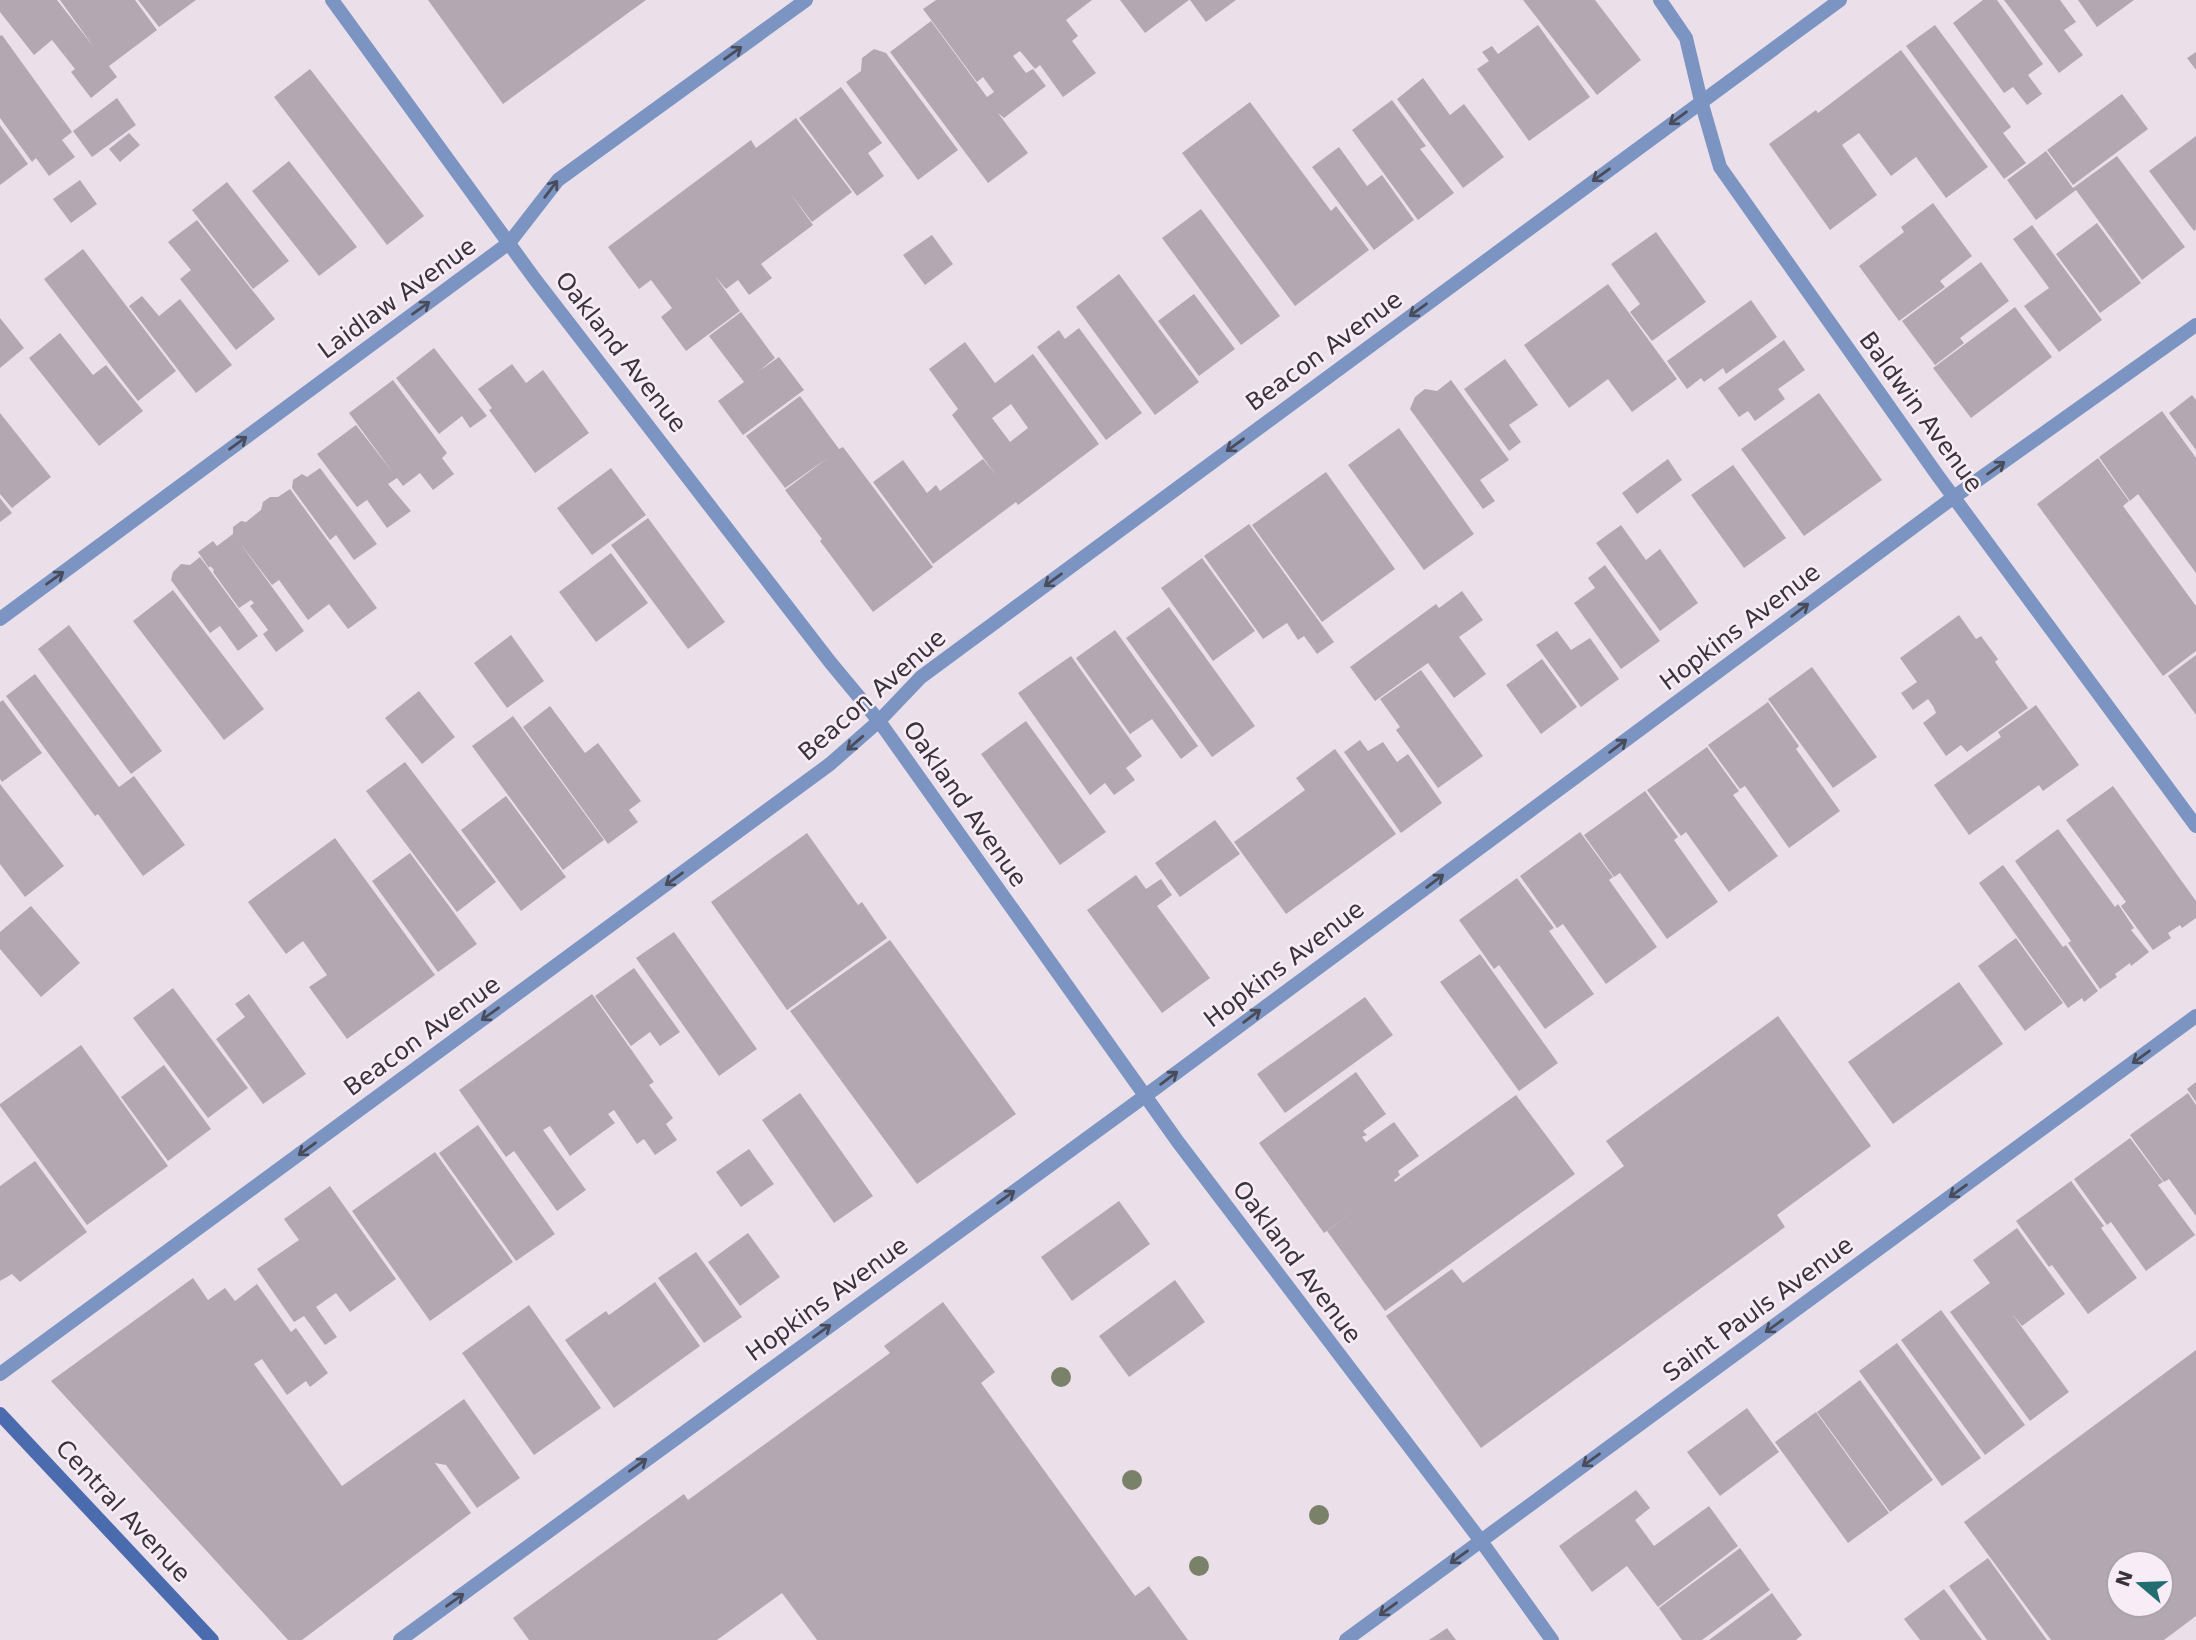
<svg xmlns="http://www.w3.org/2000/svg" width="2196" height="1640" font-family="'DejaVu Sans',sans-serif">
  <style>
    .building { fill: #b3a8b2; fill-rule: evenodd }
    .lines { fill: none; stroke-linecap: round; stroke-linejoin: round }
    .minor { stroke: #7c94c2; stroke-width: 14 }
    .tertiary { stroke: #7c94c2; stroke-width: 14 }
    .secondary { stroke: #4a6cae; stroke-width: 14 }
    .tree { fill: #7a8169 }
    .oneway { stroke: #494c5a }
    .labels { text-anchor: middle; stroke-width: 5; stroke-linejoin: round; paint-order: stroke }
    .street-label { font-size: 24px; fill: #383438; stroke: #f8edf7 }
  </style>
  <rect width="100%" height="100%" fill="#ebe0ea"/>
  <!-- building -->
  <path class="building" d="M0,0H57L93,46L60,0H135L157,30L109,66L117,77L91,98L71,72L75,69L52,40L34,55L0,12Z
    M138,0H196L159,27Z
    M428,0H646L503,104Z
    M936,0H1092L1066,20L1078,36L1072,41L1096,73L1063,97L1040,65L1035,69L1020,51L1013,56L1026,73L1033,69L1046,86L1004,118L998,113L1028,153L988,183L890,52L931,21L987,97L994,92L983,77L977,82L923,9Z
    M1120,0H1189L1145,33Z
    M1190,0H1236L1206,22Z
    M1523,0H1595L1641,60L1597,95Z
    M1983,0H1997L2043,64L2028,75L2042,94L2027,105L2013,87L2004,93L1953,23Z
    M2004,0H2060L2076,22L2064,30L2083,55L2059,73Z
    M2078,0H2134L2097,27Z
    M1538,25L1590,97L1529,141L1477,69L1489,61L1482,52L1492,46L1498,54Z
    M1935,25L2011,127L2003,133L2026,163L2004,179L1906,46Z
    M2,35L72,132L62,140L75,157L49,176L36,158L32,162L0,118V36Z
    M874,49L886,53L958,150L918,180L846,82L861,71L862,58Z
    M1901,50L1988,167L1946,198L1916,157L1891,176L1859,133L1842,145L1877,195L1830,230L1769,144L1816,110L1818,113Z
    M2196,52V70L2187,58Z
    M310,69L424,216L387,245L274,97Z
    M1423,78L1450,115L1464,104L1504,157L1463,188L1397,99Z
    M841,87L882,143L868,153L884,176L857,196L799,118Z
    M2122,94L2148,129L2073,185L2047,150Z
    M117,98L136,125L92,157L73,131Z
    M1392,100L1426,146L1420,149L1454,193L1418,220L1352,130Z
    M1250,102L1331,211L1336,206L1369,250L1295,306L1182,153Z
    M796,118L852,192L812,222L790,193L813,225L761,264L772,278L749,295L738,280L726,289L715,276L740,311L686,351L661,317L672,308L651,280L639,289L608,247L751,140L756,148Z
    M0,125L28,164L0,185Z
    M129,133L140,145L120,162L109,149Z
    M2196,136V229L2194,231L2149,171Z
    M1339,147L1367,186L1382,175L1414,220L1374,250L1312,167Z
    M2046,151L2073,188L2117,156L2185,247L2142,280L2076,190L2036,220L2007,180Z
    M289,161L357,247L319,276L252,191Z
    M80,180L97,204L71,223L53,199Z
    M227,182L289,261L253,289L192,210Z
    M1933,203L1972,256L1940,281L1945,287L1899,321L1859,266L1904,232L1901,227Z
    M1201,209L1280,316L1241,345L1162,238Z
    M197,220L275,319L236,350L180,279L191,270L168,242Z
    M2097,223L2141,283L2100,313L2056,254Z
    M2032,225L2102,320L2059,352L2024,306L2049,288L2013,239Z
    M1656,232L1706,302L1652,341L1630,312L1640,304L1611,264Z
    M932,235L953,264L925,285L903,255Z
    M83,249L176,371L138,401L44,279Z
    M1981,262L2009,301L1960,338L1964,343L1935,365L1902,321Z
    M1119,274L1199,382L1155,415L1076,307Z
    M1608,284L1677,379L1632,412L1608,379L1569,408L1524,345Z
    M1194,294L1235,349L1199,376L1158,321Z
    M142,296L159,316L180,299L232,365L196,393L129,306Z
    M1751,300L1777,337L1726,374L1723,368L1704,382L1701,378L1687,389L1667,361Z
    M2015,307L2052,357L1971,418L1933,368Z
    M741,312L775,358L759,371L779,357L804,390L743,435L718,401L744,382L709,336Z
    M0,318L24,348L0,368Z
    M1079,328L1142,413L1106,440L1037,347L1059,330L1065,339Z
    M60,333L93,375L106,365L143,411L99,446L29,358Z
    M1784,340L1805,370L1778,389L1785,399L1755,421L1748,411L1739,417L1718,388Z
    M965,342L995,383L1033,354L1099,444L1018,505L1016,502L933,564L873,482L903,460L927,493L936,485L940,491L983,459L995,474L952,415L958,409L929,369ZM1011,404L1028,428L1010,442L992,418Z
    M434,348L487,416L470,428L462,416L439,434L396,378Z
    M1505,359L1538,405L1509,425L1521,442L1509,451L1464,389Z
    M512,364L526,383L543,370L589,433L535,473L489,410L492,408L478,389Z
    M393,380L447,453L442,458L454,474L433,490L420,473L403,486L397,478L388,484L411,511L387,528L367,500L357,507L317,454L356,425L394,474L349,413Z
    M1451,380L1509,460L1480,480L1495,501L1483,509L1410,409L1415,397L1425,389L1437,391Z
    M1819,393L1882,480L1804,536L1741,449Z
    M2192,395L2196,400V450L2169,413Z
    M800,396L839,449L843,447L933,567L873,612L820,541L822,539L785,490L829,457L785,488L746,436Z
    M2162,411L2196,458V573L2138,494L2130,501L2099,457Z
    M0,413L51,477L12,508L0,494Z
    M1399,428L1474,534L1424,570L1348,465Z
    M2098,458L2129,501L2123,506L2196,606V651L2163,676L2037,504Z
    M1668,459L1682,480L1637,514L1622,493Z
    M1733,465L1786,538L1744,568L1691,495Z
    M320,468L377,544L354,560L336,535L330,540L292,488L293,480L302,474L307,477Z
    M611,468L646,515L592,555L557,508Z
    M1326,472L1395,569L1322,622L1252,525Z
    M290,489L377,608L348,629L329,604L308,620L279,580L272,585L237,539L304,631L276,652L263,634L268,630L250,606L254,603L251,600L239,608L213,572L214,570L210,566L209,568L198,552L213,541L217,546L233,534V527L241,521L246,522L261,510L263,502L270,497H278Z
    M0,498L12,513L0,522Z
    M648,518L725,622L688,649L611,545Z
    M1249,524L1334,642L1317,654L1304,636L1298,640L1287,623L1263,639L1204,556Z
    M1621,525L1646,560L1660,549L1698,603L1660,631L1596,543Z
    M611,553L648,603L596,642L559,592Z
    M200,557L258,636L238,651L220,626L210,633L171,580L173,572L181,564L190,565Z
    M1202,558L1255,631L1213,661L1161,588Z
    M1605,565L1660,641L1621,669L1574,603L1595,588L1588,578Z
    M173,590L264,709L224,740L133,621Z
    M1462,591L1483,620L1459,637L1486,674L1454,698L1428,663L1375,701L1350,667L1436,604L1439,608Z
    M1169,607L1255,726L1212,757L1126,638Z
    M1959,615L1976,639L1981,636L1998,659L1995,662L2028,708L1967,752L1961,745L1946,756L1923,723L1936,713L1933,706L1928,699L1913,710L1901,693L1917,682L1900,658Z
    M69,625L162,751L131,774L38,649Z
    M1115,630L1198,746L1181,759L1152,719L1130,734L1076,658Z
    M1557,631L1571,650L1590,638L1619,679L1581,707L1536,645Z
    M511,635L544,681L507,708L474,663Z
    M2196,655V715L2168,676Z
    M1071,656L1142,756L1126,768L1135,780L1114,795L1105,783L1090,795L1018,693Z
    M1542,659L1577,707L1541,734L1506,685Z
    M1812,667L1877,757L1833,788L1768,699Z
    M1421,670L1483,756L1438,788L1396,730L1400,727L1380,699Z
    M35,674L119,787L134,776L185,845L143,876L98,814L95,816L6,696Z
    M419,691L455,737L422,764L385,718Z
    M3,700L42,753L2,782L0,779V702Z
    M1768,702L1799,746L1796,749L1840,811L1789,848L1745,786L1740,789L1708,745Z
    M2036,705L2079,765L2043,791L2039,785L1969,835L1934,785L2001,737L1998,732Z
    M550,706L585,753L598,743L641,801L629,810L638,822L608,844L523,727Z
    M513,716L604,840L563,870L472,746Z
    M1026,721L1106,832L1060,865L981,754Z
    M1360,740L1368,751L1383,742L1397,762L1408,754L1442,803L1401,833L1344,752Z
    M1707,747L1739,791L1733,795L1778,856L1729,892L1686,832L1681,836L1647,790Z
    M1335,749L1396,834L1286,914L1234,842L1305,790L1296,778Z
    M405,762L496,882L457,912L366,791Z
    M0,784L64,866L25,897L0,864Z
    M2113,786L2196,901V918L2182,928L2180,925L2168,933L2171,938L2153,950L2121,906L2126,902L2066,820Z
    M1645,791L1678,837L1674,840L1718,902L1667,939L1620,873L1614,877L1584,835Z
    M506,796L566,877L521,911L461,830Z
    M1215,820L1240,854L1180,897L1155,863Z
    M2058,829L2115,907L2118,904L2134,928L2131,930L2149,952L2131,966L2130,963L2115,974L2117,977L2100,989L2068,943L2071,941L2015,861Z
    M1580,832L1613,877L1609,880L1657,947L1606,984L1563,924L1557,928L1520,876Z
    M807,833L858,905L862,902L887,938L787,1010L711,902Z
    M335,838L435,975L347,1039L309,987L327,975L303,941L286,954L248,902Z
    M410,853L477,944L438,972L372,881Z
    M2003,865L2063,947L2066,945L2098,991L2084,1002L2082,998L2068,1008L1979,883Z
    M1136,875L1146,889L1161,879L1172,895L1157,906L1210,978L1162,1013L1087,910Z
    M1517,878L1554,928L1549,931L1594,994L1545,1029L1499,965L1494,969L1459,920Z
    M31,906L80,963L41,997L0,949V932Z
    M674,932L757,1049L719,1076L636,958Z
    M2016,938L2063,1003L2025,1031L1978,966Z
    M890,940L1016,1114L917,1184L790,1011Z
    M1480,954L1558,1063L1519,1091L1440,982Z
    M634,968L680,1032L660,1046L650,1032L631,1046L595,996Z
    M1959,982L2003,1044L1893,1124L1848,1062Z
    M173,988L248,1088L208,1118L133,1018Z
    M249,994L306,1074L263,1104L216,1039L245,1017L235,1004Z
    M592,994L654,1082L649,1085L673,1118L666,1124L677,1140L655,1155L644,1139L637,1144L614,1110L608,1114L615,1123L570,1156L550,1126L543,1130L586,1190L557,1211L514,1151L506,1157L459,1090Z
    M1365,997L1393,1035L1285,1113L1257,1074Z
    M1778,1016L1871,1146L1777,1215L1785,1227L1481,1448L1386,1316L1452,1269L1463,1283L1624,1166L1606,1141Z
    M81,1045L168,1166L87,1225L0,1106V1104Z
    M164,1065L211,1129L168,1161L121,1097Z
    M1356,1072L1386,1114L1363,1131L1367,1135L1362,1137L1366,1142L1394,1122L1419,1156L1398,1171L1400,1175L1394,1180L1395,1182L1516,1095L1575,1174L1385,1311L1327,1231L1361,1206L1324,1233L1259,1143Z
    M2196,1082V1102L2187,1089Z
    M800,1093L873,1196L834,1223L762,1120Z
    M2188,1093L2196,1105V1216L2169,1179L2164,1182L2130,1135Z
    M478,1125L555,1234L516,1261L439,1153Z
    M2130,1138L2163,1182L2158,1185L2195,1235L2146,1271L2111,1222L2107,1225L2074,1179Z
    M749,1149L774,1184L741,1207L716,1172Z
    M435,1152L513,1262L430,1321L352,1211Z
    M35,1161L87,1232L20,1282L12,1274L0,1281V1186Z
    M2071,1181L2104,1226L2101,1228L2137,1278L2088,1314L2052,1265L2049,1267L2016,1221Z
    M330,1186L396,1279L350,1312L336,1293L316,1307L337,1337L325,1345L304,1316L294,1322L257,1269L299,1240L284,1219Z
    M1119,1201L1150,1244L1072,1301L1041,1257Z
    M2017,1228L2065,1294L2022,1326L2012,1314L2069,1392L2030,1421L1950,1312L1990,1283L1973,1260Z
    M748,1233L780,1277L740,1306L708,1262Z
    M696,1252L742,1317L704,1343L658,1278Z
    M193,1278L208,1300L225,1288L235,1301L257,1284L291,1332L296,1328L328,1373L310,1387L306,1381L287,1395L262,1359L254,1364L342,1486L464,1399L520,1478L477,1508L446,1465L435,1463L471,1513L302,1640H288L51,1381Z
    M1175,1280L1205,1322L1129,1377L1099,1336Z
    M655,1282L700,1346L614,1408L565,1340L606,1311L609,1315Z
    M943,1302L995,1372L981,1383L1135,1596L1149,1586L1188,1640H817L782,1593L717,1640H529L513,1618L684,1494L688,1500L890,1353L884,1346Z
    M529,1305L601,1408L534,1455L462,1353Z
    M1941,1310L2025,1425L1985,1455L1901,1340Z
    M1897,1343L1981,1458L1942,1486L1859,1371Z
    M2196,1350V1616L2164,1640H2051L1964,1522ZM2119,1563H2161V1605H2119Z
    M1860,1380L1933,1480L1890,1512L1817,1412Z
    M1747,1408L1779,1452L1720,1496L1687,1452Z
    M1816,1412L1889,1513L1848,1543L1775,1442Z
    M1636,1490L1650,1508L1635,1520L1654,1546L1709,1506L1738,1546L1658,1607L1627,1566L1592,1592L1559,1546Z
    M1740,1548L1770,1590L1702,1640H1682L1659,1608Z
    M1988,1558L2047,1640H1987L1949,1586Z
    M1944,1589L1982,1640H1920L1904,1619Z
    M1772,1593L1802,1635L1796,1640H1709Z
    M1447,1628L1456,1640H1429Z"/>
  <g class="lines">
    <!-- minor -->
    <path class="minor" d="M0,619L509,243L558,180L806,0
      M0,1374L830,764L879,721L921,677L1840,0
      M400,1640L1145,1096L1954,497L2196,325
      M1346,1640L2196,1016"/>
    <!-- tertiary -->
    <path class="tertiary" d="M332,0L534,278L830,662L879,721L1178,1142L1481,1541L1552,1640
      M1660,0L1686,38L1701,101L1720,167L1938,476L2196,826"/>
    <!-- secondary -->
    <path class="secondary" d="M0,1414L212,1640"/>
  </g>
  <!-- trees -->
  <g class="tree">
    <circle cx="1061" cy="1377" r="10"/>
    <circle cx="1132" cy="1480" r="10"/>
    <circle cx="1319" cy="1515" r="10"/>
    <circle cx="1199" cy="1566" r="10"/>
  </g>
  <!-- one-way arrows -->
  <defs><path id="oneway-shaft" d="M-6 0H5M1.5-3L5.5 0L1.5 3" fill="none" stroke-width="1.6" stroke-linecap="round" stroke-linejoin="round" transform="scale(1.75)"/></defs>
  <g class="oneway">
    <use href="#oneway-shaft" transform="translate(733 53) rotate(-36)"/>
    <use href="#oneway-shaft" transform="translate(1678 118) rotate(144)"/>
    <use href="#oneway-shaft" transform="translate(1601 175) rotate(144)"/>
    <use href="#oneway-shaft" transform="translate(551 189) rotate(-53)"/>
    <use href="#oneway-shaft" transform="translate(421 308) rotate(-36)"/>
    <use href="#oneway-shaft" transform="translate(1418 310) rotate(144)"/>
    <use href="#oneway-shaft" transform="translate(238 443) rotate(-36)"/>
    <use href="#oneway-shaft" transform="translate(1235 445) rotate(144)"/>
    <use href="#oneway-shaft" transform="translate(1996 468) rotate(-35)"/>
    <use href="#oneway-shaft" transform="translate(55 578) rotate(-36)"/>
    <use href="#oneway-shaft" transform="translate(1053 580) rotate(144)"/>
    <use href="#oneway-shaft" transform="translate(1800 610) rotate(-37)"/>
    <use href="#oneway-shaft" transform="translate(855 743) rotate(139)"/>
    <use href="#oneway-shaft" transform="translate(1618 746) rotate(-37)"/>
    <use href="#oneway-shaft" transform="translate(674 879) rotate(144)"/>
    <use href="#oneway-shaft" transform="translate(1435 881) rotate(-37)"/>
    <use href="#oneway-shaft" transform="translate(490 1014) rotate(144)"/>
    <use href="#oneway-shaft" transform="translate(1252 1016) rotate(-37)"/>
    <use href="#oneway-shaft" transform="translate(2141 1057) rotate(144)"/>
    <use href="#oneway-shaft" transform="translate(1169 1078) rotate(-37)"/>
    <use href="#oneway-shaft" transform="translate(307 1149) rotate(144)"/>
    <use href="#oneway-shaft" transform="translate(1958 1191) rotate(144)"/>
    <use href="#oneway-shaft" transform="translate(1006 1197) rotate(-36)"/>
    <use href="#oneway-shaft" transform="translate(1774 1326) rotate(144)"/>
    <use href="#oneway-shaft" transform="translate(822 1331) rotate(-36)"/>
    <use href="#oneway-shaft" transform="translate(1591 1460) rotate(144)"/>
    <use href="#oneway-shaft" transform="translate(638 1465) rotate(-36)"/>
    <use href="#oneway-shaft" transform="translate(1459 1557) rotate(144)"/>
    <use href="#oneway-shaft" transform="translate(455 1600) rotate(-36)"/>
    <use href="#oneway-shaft" transform="translate(1388 1609) rotate(144)"/>
  </g>
  <g class="labels">
    <!-- street labels -->
    <g class="street-label">
      <text transform="translate(397 298) rotate(-36)" y="8">Laidlaw Avenue</text>
      <text transform="translate(1324 351) rotate(-36)" y="8">Beacon Avenue</text>
      <text transform="translate(621 352) rotate(52)" y="8">Oakland Avenue</text>
      <text transform="translate(1921 412) rotate(54)" y="8">Baldwin Avenue</text>
      <text transform="translate(1740 627) rotate(-37)" y="8">Hopkins Avenue</text>
      <text transform="translate(872 695) rotate(-41)" y="8">Beacon Avenue</text>
      <text transform="translate(965 804) rotate(55)" y="8">Oakland Avenue</text>
      <text transform="translate(1284 964) rotate(-37)" y="8">Hopkins Avenue</text>
      <text transform="translate(422 1036) rotate(-36)" y="8">Beacon Avenue</text>
      <text transform="translate(1297 1262) rotate(53)" y="8">Oakland Avenue</text>
      <text transform="translate(827 1299) rotate(-36)" y="8">Hopkins Avenue</text>
      <text transform="translate(1758 1309) rotate(-36)" y="8">Saint Pauls Avenue</text>
      <text transform="translate(123 1511) rotate(47)" y="8">Central Avenue</text>
    </g>
  </g>
  <!-- north arrow -->
  <g transform="translate(2140 1584) rotate(289)"><circle r="33" fill="#f8edf7" stroke="#aba3ab" stroke-width="2"/>
  <path d="M0-5L12 26L0 18L-12 26Z" fill="#216d71"/>
  <text y="-10" font-size="19" font-weight="bold" text-anchor="middle" fill="#383438">N</text>
  </g>
</svg>
